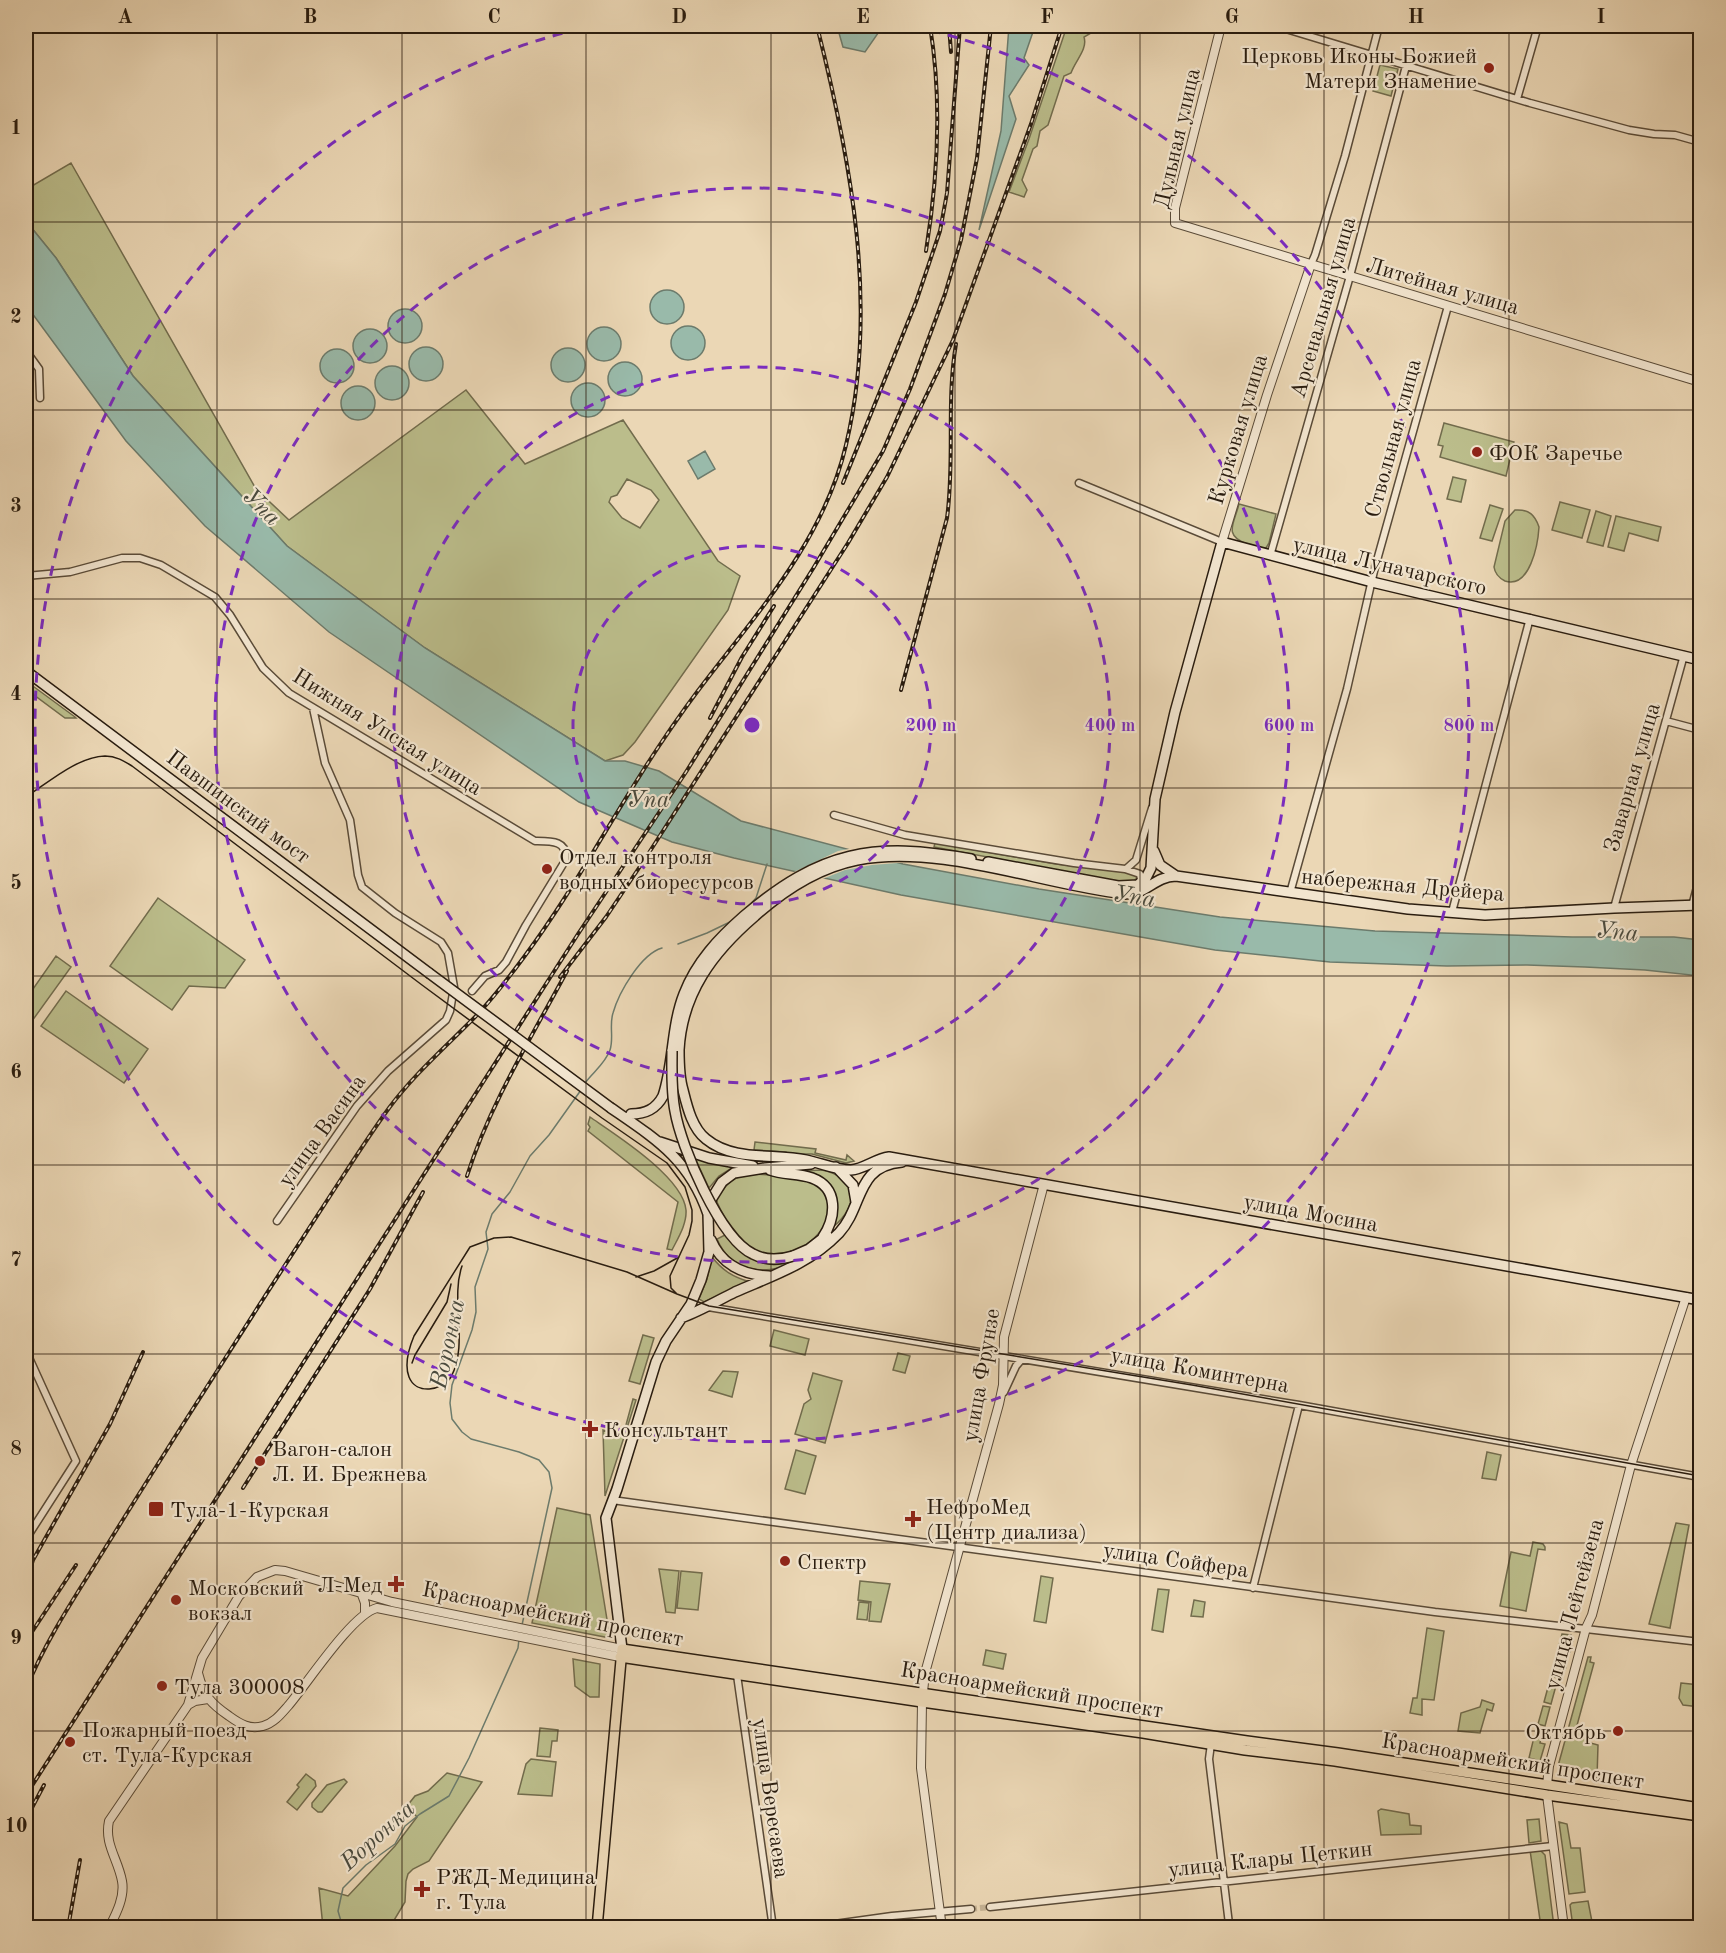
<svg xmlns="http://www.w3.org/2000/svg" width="1726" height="1953" font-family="'Old Standard TT',serif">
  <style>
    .green { fill: #bbbd8b; stroke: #726c4d; stroke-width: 1.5; fill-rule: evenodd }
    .water { fill: #99baaa; stroke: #6c7b6c; stroke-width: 1.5 }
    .pier { fill: #ebd7b5 }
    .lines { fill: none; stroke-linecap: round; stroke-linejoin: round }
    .stream { stroke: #6c7b6c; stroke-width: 1.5 }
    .minor-tunnel { stroke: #c4b294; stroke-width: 6; stroke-dasharray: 6 3; stroke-linecap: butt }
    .minor-casing { stroke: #5a4b38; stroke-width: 9 }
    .tertiary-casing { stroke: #5a4b38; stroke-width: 10 }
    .secondary-casing { stroke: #291c0f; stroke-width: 12 }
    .primary-casing { stroke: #291c0f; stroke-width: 12 }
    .minor { stroke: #f2e5cf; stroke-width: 6 }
    .tertiary { stroke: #f2e5cf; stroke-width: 8 }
    .secondary { stroke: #f2e5cf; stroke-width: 9 }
    .primary { stroke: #ebd7b5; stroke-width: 9 }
    .tram { stroke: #291c0f; stroke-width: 1.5 }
    .rail-casing { stroke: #291c0f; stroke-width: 4 }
    .rail { stroke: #f2e5cf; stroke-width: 1.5; stroke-dasharray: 4.5; stroke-linecap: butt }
    .secondary-bridge-casing { stroke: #291c0f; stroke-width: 12; stroke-linecap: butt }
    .secondary-bridge { stroke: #f2e5cf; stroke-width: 9 }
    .grid { fill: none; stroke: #291c0f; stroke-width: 1.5; stroke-opacity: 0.55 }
    .ring { fill: none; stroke: #7b2cbf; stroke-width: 3; stroke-dasharray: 10 8 }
    .poi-dot { fill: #8f2418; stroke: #f2e5cf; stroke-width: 2 }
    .labels { text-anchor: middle; stroke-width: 4.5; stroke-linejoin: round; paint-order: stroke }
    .poi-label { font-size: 22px; fill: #291c0f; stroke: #f2e5cf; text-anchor: start }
    .street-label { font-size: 22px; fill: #291c0f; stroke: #f2e5cf }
    .water-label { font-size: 24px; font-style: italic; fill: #4b4b3e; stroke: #f2e5cf }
    .centre { fill: #7b2cbf; stroke: #f2e5cf; stroke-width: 3 }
    .ring-label { font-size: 18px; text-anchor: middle; font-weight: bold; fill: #7b2cbf; stroke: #f2e5cf; stroke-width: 4.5; stroke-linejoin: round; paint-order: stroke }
    .neatline { fill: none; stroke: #291c0f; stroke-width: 2 }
    .grid-label { font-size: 20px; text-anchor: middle; font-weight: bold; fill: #291c0f }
  </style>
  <rect width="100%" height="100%" fill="#ebd7b5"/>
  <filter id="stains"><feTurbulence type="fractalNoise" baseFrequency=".00333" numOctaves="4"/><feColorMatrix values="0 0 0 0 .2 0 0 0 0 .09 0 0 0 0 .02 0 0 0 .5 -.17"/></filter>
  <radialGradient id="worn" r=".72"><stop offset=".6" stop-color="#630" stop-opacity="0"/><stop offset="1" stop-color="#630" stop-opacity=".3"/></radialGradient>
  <!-- green -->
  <path class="green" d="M1067,26H1093L1091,33L1084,37C1088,49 1075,61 1071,73L1064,76L1048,125L1040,131L1037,146L1033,149L1022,180L1027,190L1024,197L1009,192L1029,139Z
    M1380,65L1398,69L1391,96L1373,91Z
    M71,163L256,489L289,520L466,390L525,464L623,420L718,561L740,576L728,610L635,742L623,755L605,761L425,648L287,546L133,376L56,258L26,221V178L32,186ZM627,479L651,490L659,500L640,528L622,518L609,502L611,497L617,495Z
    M1444,423L1514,442L1506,476L1440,457L1443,446L1438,445Z
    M1453,477L1466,480L1461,502L1447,499Z
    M1560,502L1590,510L1582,538L1552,530Z
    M1239,504L1276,514L1269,543L1266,548C1259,549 1253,546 1247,544C1223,535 1234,524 1239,504Z
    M1490,505L1503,509L1492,541L1480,538Z
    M1515,510C1529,509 1535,515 1539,527C1538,544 1530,589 1505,581C1499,578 1495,574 1494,567L1505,521Z
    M1596,511L1611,516L1603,546L1587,542Z
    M1616,516L1661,527L1658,541L1629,533L1624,551L1608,547Z
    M26,681L75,717L76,718H65L26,689Z
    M935,843L1056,864L1134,873L1137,878L1132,882L1115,881L934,847Z
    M158,898L245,960L225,988L189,986L172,1010L110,966Z
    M56,956L71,967L32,1021L26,1016V999Z
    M66,991L148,1049L124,1083L41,1026Z
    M590,1117C616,1135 683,1177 686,1210C687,1224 678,1238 672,1250L667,1249L678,1202L588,1131L590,1127L588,1124Z
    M755,1142L816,1149L815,1153L846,1160L847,1155L854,1161L846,1163L812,1154H787L786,1152L754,1150Z
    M695,1158L735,1166L719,1176L709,1188Z
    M822,1170C858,1178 859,1206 833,1227L835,1198L801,1171Z
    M755,1174C769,1175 803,1176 814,1182C863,1208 789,1286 743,1242C730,1231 723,1215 716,1200C728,1181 732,1176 755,1174Z
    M725,1235C743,1257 764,1269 793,1261V1263C764,1276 731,1272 717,1239Z
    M712,1257C723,1271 733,1277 750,1282L704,1302L699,1299L707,1279Z
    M774,1330L809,1339L805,1355L770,1346Z
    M643,1335L654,1338L640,1384L629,1381Z
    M898,1353L910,1356L905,1373L893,1370Z
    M723,1371L738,1372L732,1397L709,1390Z
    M813,1373L842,1381L825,1443L795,1434L804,1404L811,1399L808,1390Z
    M633,1399L636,1400L605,1496L603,1430L623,1436Z
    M796,1450L816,1456L805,1494L785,1489Z
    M1487,1452L1501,1455L1496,1480L1482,1478Z
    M557,1508L590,1515L610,1638L532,1623Z
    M1676,1523L1689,1525L1670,1628L1649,1624Z
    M1533,1542L1543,1544L1545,1547V1550L1538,1549L1526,1611L1500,1606L1511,1552L1530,1556Z
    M659,1569L679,1571L675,1613L666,1612Z
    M681,1571L702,1573L698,1610L677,1608Z
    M1041,1576L1053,1578L1046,1623L1034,1621Z
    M860,1581L890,1584L881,1622L869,1621L871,1602L858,1600Z
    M1158,1589L1169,1590L1163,1632L1152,1630Z
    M1194,1600L1205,1602L1203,1617L1191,1616Z
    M859,1602L869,1603L867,1620L857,1619Z
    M1427,1628L1444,1631L1434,1700L1422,1699V1715L1410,1713L1413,1698H1417Z
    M1562,1634L1571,1635L1573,1639L1570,1652L1566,1656L1557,1653Z
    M986,1650L1006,1654L1003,1669L983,1665Z
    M1588,1657H1591L1590,1662L1594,1663L1576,1729L1589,1733L1587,1742L1598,1745L1597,1778L1587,1777V1774L1558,1766Z
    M573,1659L600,1664L599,1697H590L575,1686Z
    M1555,1661L1563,1662L1566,1667L1565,1670L1560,1669L1558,1678L1551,1676Z
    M1550,1680L1557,1682L1551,1704L1544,1702Z
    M1681,1683L1700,1685V1707L1683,1705L1679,1698Z
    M1482,1700L1494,1704L1492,1711L1487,1709L1480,1733L1458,1731L1461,1713L1480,1707Z
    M1543,1706L1550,1707L1545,1726L1538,1724Z
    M540,1728L558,1730L557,1741H552L550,1757L537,1756Z
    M1534,1737L1541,1738L1540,1743L1545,1744L1540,1761L1529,1758Z
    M531,1759L556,1762L552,1796L518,1794L526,1764Z
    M447,1773L482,1782L429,1861L413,1869L408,1874L406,1881L405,1902L390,1927H323L319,1888L348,1896L395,1846L417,1817L407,1806L415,1796L428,1791Z
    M306,1774L315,1781L316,1786L297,1810L287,1802L299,1787L297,1785Z
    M344,1779L347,1782L322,1812H318L312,1807V1803L327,1785Z
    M1381,1809L1409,1814L1410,1825L1421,1826V1834L1381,1835L1378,1811Z
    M1539,1819L1541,1841L1529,1843L1527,1820Z
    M1559,1822L1567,1824L1571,1848H1580L1585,1892L1569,1894Z
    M1530,1850L1541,1851L1545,1855L1554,1927H1541Z
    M1588,1901L1593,1927H1573L1570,1905L1572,1903Z
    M482,1921H510L513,1923V1927H499V1922H488L487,1927H465L471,1923Z"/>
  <!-- water -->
  <path class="water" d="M837,26H883L865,52L843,47Z
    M1009,26H1035L1024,58L1029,65L1009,96L1016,119L979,230L1001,131Z
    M26,221L56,258L133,376L287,546L425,648L605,761H625L659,771L741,821L903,864L1039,889L1220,917L1375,931L1572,937H1674L1700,940V976L1645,970L1585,967L1527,965L1447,966L1330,962L1215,950L901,895L734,858L672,842L579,802L329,632L205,526L126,441L26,305Z
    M650 307a17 17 0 1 1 34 0a17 17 0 1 1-34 0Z
    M388 326a17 17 0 1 1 34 0a17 17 0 1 1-34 0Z
    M671 343a17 17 0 1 1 34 0a17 17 0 1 1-34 0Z
    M587 344a17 17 0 1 1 34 0a17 17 0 1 1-34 0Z
    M353 346a17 17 0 1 1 34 0a17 17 0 1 1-34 0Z
    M409 364a17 17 0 1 1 34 0a17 17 0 1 1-34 0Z
    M551 365a17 17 0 1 1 34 0a17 17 0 1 1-34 0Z
    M320 366a17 17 0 1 1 34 0a17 17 0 1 1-34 0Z
    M608 379a17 17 0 1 1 34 0a17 17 0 1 1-34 0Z
    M375 383a17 17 0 1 1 34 0a17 17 0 1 1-34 0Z
    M571 400a17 17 0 1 1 34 0a17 17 0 1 1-34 0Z
    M341 403a17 17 0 1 1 34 0a17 17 0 1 1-34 0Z
    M705,451L715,469L698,479L688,461Z"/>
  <!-- pier -->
  <path class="pier" d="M854,848L910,862L872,865L845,870L820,880L792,873L838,851Z"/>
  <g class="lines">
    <!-- stream -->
    <path class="stream" d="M747,908L756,898L767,864
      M678,944L707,933L732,921
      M585,1083C593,1072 605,1064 610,1050C614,1038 609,1025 613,1013C619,992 641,954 662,948
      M522,1625L552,1488L549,1472L539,1460L519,1452L471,1439L462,1432L452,1419L450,1403L452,1385L472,1330L476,1312L475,1287L488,1249L486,1232L492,1214L510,1192L530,1156L549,1135L581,1090
      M343,1928L338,1911L343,1888L366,1865L395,1844L405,1826L420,1814L449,1796L469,1758L518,1648L519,1639"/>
    <!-- minor-tunnel -->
    <path class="minor-tunnel" d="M971,1909L990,1907"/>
    <!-- minor casing -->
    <g class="minor-casing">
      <path id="minor" d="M1276,26L1530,103L1629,130L1654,134L1675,135L1700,142
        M1517,99L1538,26
        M1311,264L1315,255L1345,156L1379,26
        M26,351L39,369L40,398
        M1079,483L1222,542
        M1270,556L1350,276L1406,66
        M26,576L70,572L122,558H140L161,565L215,597L230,615L263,668L289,693L535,841C550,841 569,840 565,861L526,925L506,962L499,970L485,976L472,991
        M1666,721L1700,730
        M834,815L905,835L1074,863L1125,869L1140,874L1141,880L1138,884
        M1126,869L1136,860L1152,808
        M1290,893L1347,689L1374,571L1448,306
        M1692,906L1700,876
        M1614,908L1684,655
        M1452,912L1530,618
        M277,1221L357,1106L388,1071L446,1020L450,1011L454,987L448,953L441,942L395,913L362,887L358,875L350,820L325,763L313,708
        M708,1307L1299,1405L1700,1477
        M26,1351L76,1461L26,1539
        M1004,1392L1016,1366L1022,1359
        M612,1500L1435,1612L1700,1642
        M1253,1588L1299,1405
        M737,1675L773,1928
        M1211,1744L1209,1759L1229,1924L1228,1928
        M990,1907L1553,1846
        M806,1928L892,1916L971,1909"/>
    </g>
    <!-- tertiary casing -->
    <g class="tertiary-casing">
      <path id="tertiary" d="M1221,26L1175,208V223L1700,382
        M1222,542L1267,395L1311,264
        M361,1592L365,1603V1614
        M198,1673C204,1696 210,1703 229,1716C240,1724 250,1730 263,1726C274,1723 281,1714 288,1706C307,1684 352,1614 377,1608L620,1657
        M923,1692L925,1673L999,1404L1003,1385L1004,1337L1044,1184
        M922,1702L921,1768L942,1928
        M188,1705L195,1701L208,1699
        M1547,1785L1549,1766L1586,1628L1592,1615L1631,1465L1686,1297
        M1547,1795L1564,1928
        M109,1928C116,1914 125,1897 122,1881C118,1859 104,1844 109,1821L188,1705L202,1658L239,1596L257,1577L275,1570L285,1571L392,1602L622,1649"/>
    </g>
    <!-- secondary casing -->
    <g class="secondary-casing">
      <path id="secondary" d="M26,671L429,973
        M1154,851L1160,865L1176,876L1408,909L1485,915L1614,908L1700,905
        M988,862L1118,886L1138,885L1146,878L1151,868L1155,799L1175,712L1222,542L1372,582L1700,660
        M1176,876C1153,877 1148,894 1125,894C1039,884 942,844 857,860C817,868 784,890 755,916C713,952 682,993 679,1050C679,1064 679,1077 683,1090C687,1106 692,1128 706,1139C734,1162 774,1153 806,1160C821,1163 836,1170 851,1170C864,1169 875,1159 889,1157L1700,1300
        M611,1108C656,1139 689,1159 708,1214
        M631,1114C646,1114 656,1109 663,1096C674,1063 671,1027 684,994C696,962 719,938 744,916C820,851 874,841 971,859
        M660,1142L709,1158L753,1166
        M836,1167L853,1185L856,1202
        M770,1170C783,1175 798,1173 812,1178C839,1188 836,1217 823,1237
        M711,1240C721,1264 743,1275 769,1276
        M793,1256L809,1249L827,1235
        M681,1318C700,1311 717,1301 735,1292C774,1275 809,1264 839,1233C864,1206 855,1166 902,1162
        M622,1649L606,1518L617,1489L656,1362L666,1341L691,1304L701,1280L709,1252L708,1214L712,1198L722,1182L734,1173L765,1168L811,1164"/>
    </g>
    <!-- primary casing -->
    <g class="primary-casing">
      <path id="primary" d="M620,1657L922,1702L1143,1733L1245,1750L1335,1761L1547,1795L1700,1816
        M597,1928L622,1649L1247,1741L1338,1753L1700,1808"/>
    </g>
    <!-- minor -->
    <use href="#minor" class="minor"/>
    <!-- tertiary -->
    <use href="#tertiary" class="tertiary"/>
    <!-- secondary -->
    <use href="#secondary" class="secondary"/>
    <!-- primary -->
    <use href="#primary" class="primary"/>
    <!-- tram -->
    <path class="tram" d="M26,797C49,782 77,757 105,756C116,756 124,761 132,766L422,985L602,1118L667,1163L685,1187L692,1210V1221L689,1235L670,1276L671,1288L677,1294
      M462,1266C450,1300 469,1344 451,1377C442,1391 416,1395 409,1377C404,1364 409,1348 414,1336L470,1247L494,1238L511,1237L627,1272L677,1294L709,1306L1192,1385L1700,1476
      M636,1277L654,1271L679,1257
      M412,1363L415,1355L447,1302L451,1284"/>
    <!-- rail casing -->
    <g class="rail-casing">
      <path id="rail" d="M949,26L951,52
        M926,251C938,177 942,99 930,26
        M843,483L916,302L940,231L947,193L960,26
        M901,690L947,518C955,460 946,402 956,344
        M710,718L742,657L774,606
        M560,977L606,917L643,862L848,543L887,477L953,340L1031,124L1062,26
        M467,1176C490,1104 531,1038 567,971
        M243,1488L370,1289L423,1192
        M26,1583L33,1560L110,1424L143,1352
        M26,1641L76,1565
        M26,1689C43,1647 67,1609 91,1571C118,1527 146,1483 173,1440C225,1358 277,1277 330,1196C349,1167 368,1137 389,1108C412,1077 441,1051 468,1024C489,1004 507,980 524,957C574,890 613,815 659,746C675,722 692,698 710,675C765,604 825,535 846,445C879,307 851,161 817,26
        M26,1795L578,934L686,772L814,567L883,451L910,389L945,294L961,240L977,158L991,26
        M26,1819L44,1785
        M68,1928L80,1860
        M81,1928V1926"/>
    </g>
    <!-- rail -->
    <use href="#rail" class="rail"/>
    <!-- secondary-bridge casing -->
    <g class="secondary-bridge-casing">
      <path id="secondary-bridge" d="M429,973L611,1108
        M672,1051C672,1071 671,1091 675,1111C681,1147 720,1239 753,1254C766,1261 780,1260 793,1256"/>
    </g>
    <!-- secondary-bridge -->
    <use href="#secondary-bridge" class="secondary-bridge"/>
  </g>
  <!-- grid -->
  <path class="grid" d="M217,26V1928M402,26V1928M586,26V1928M771,26V1928M955,26V1928M1140,26V1928M1324,26V1928M1509,26V1928M26,222H1700M26,410H1700M26,599H1700M26,788H1700M26,976H1700M26,1165H1700M26,1354H1700M26,1543H1700M26,1731H1700"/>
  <!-- distance rings -->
  <g class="ring">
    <circle cx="752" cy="725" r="179"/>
    <circle cx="752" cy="725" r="358"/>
    <circle cx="752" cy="725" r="537"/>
    <path d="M913 26A717 717 0 1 1 591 26"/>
  </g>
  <!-- markers -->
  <g class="poi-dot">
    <circle cx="1489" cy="68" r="6"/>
    <circle cx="1477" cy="452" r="6"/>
    <circle cx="547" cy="869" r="6"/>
    <path d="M587 1420h6v6h6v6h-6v6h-6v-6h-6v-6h6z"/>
    <circle cx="260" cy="1461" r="6"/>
    <rect x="148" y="1501" width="16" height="16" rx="3"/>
    <path d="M910 1510h6v6h6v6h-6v6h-6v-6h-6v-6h6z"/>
    <circle cx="785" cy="1561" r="6"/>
    <path d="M393 1575h6v6h6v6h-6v6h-6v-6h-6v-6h6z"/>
    <circle cx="176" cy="1600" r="6"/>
    <circle cx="162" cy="1686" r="6"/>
    <circle cx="1618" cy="1731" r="6"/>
    <circle cx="70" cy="1742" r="6"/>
    <path d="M419 1880h6v6h6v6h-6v6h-6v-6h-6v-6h6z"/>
  </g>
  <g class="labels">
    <!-- poi labels -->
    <g class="poi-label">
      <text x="1477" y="63" text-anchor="end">Церковь Иконы Божией<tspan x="1477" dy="25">Матери Знамение</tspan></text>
      <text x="1489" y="460">ФОК Заречье</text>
      <text x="559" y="864">Отдел контроля<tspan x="559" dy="25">водных биоресурсов</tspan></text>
      <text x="604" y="1437">Консультант</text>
      <text x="272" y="1456">Вагон-салон<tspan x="272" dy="25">Л. И. Брежнева</tspan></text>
      <text x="926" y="1514">НефроМед<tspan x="926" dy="25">(Центр диализа)</tspan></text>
      <text x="170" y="1517">Тула-1-Курская</text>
      <text x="797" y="1569">Спектр</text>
      <text x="382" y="1592" text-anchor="end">Л-Мед</text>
      <text x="188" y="1595">Московский<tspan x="188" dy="25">вокзал</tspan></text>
      <text x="174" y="1694">Тула 300008</text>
      <text x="82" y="1737">Пожарный поезд<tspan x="82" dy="25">ст. Тула-Курская</tspan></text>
      <text x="1606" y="1739" text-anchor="end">Октябрь</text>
      <text x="436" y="1884">РЖД-Медицина<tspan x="436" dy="25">г. Тула</tspan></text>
    </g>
    <!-- street labels -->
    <g class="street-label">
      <text transform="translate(1176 138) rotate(-77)" y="8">Дульная улица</text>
      <text transform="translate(1443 285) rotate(16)" y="8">Литейная улица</text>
      <text transform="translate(1322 307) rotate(-74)" y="8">Арсенальная улица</text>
      <text transform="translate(1237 429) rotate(-73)" y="8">Курковая улица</text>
      <text transform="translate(1392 438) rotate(-75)" y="8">Ствольная улица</text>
      <text transform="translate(1390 565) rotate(13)" y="8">улица Луначарского</text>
      <text transform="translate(388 731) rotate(32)" y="8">Нижняя Упская улица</text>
      <text transform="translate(1631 777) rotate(-74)" y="8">Заварная улица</text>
      <text transform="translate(239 806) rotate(37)" y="8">Павшинский мост</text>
      <text transform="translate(1403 884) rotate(5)" y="8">набережная Дрейера</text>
      <text transform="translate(321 1130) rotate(-54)" y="8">улица Васина</text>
      <text transform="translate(1311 1212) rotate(10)" y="8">улица Мосина</text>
      <text transform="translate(1200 1369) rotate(10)" y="8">улица Коминтерна</text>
      <text transform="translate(980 1375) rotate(-80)" y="8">улица Фрунзе</text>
      <text transform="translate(1176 1559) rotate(8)" y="8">улица Сойфера</text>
      <text transform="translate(1573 1604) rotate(-75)" y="8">улица Лейтейзена</text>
      <text transform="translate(553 1613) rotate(11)" y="8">Красноармейский проспект</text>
      <text transform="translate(1032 1689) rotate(9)" y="8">Красноармейский проспект</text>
      <text transform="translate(1513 1760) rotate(9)" y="8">Красноармейский проспект</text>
      <text transform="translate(772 1798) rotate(82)" y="8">улица Вересаева</text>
      <text transform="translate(1270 1858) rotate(-6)" y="8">улица Клары Цеткин</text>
    </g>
    <!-- water labels -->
    <g class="water-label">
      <text transform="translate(262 506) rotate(45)" y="8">Упа</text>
      <text x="648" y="807">Упа</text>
      <text transform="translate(1134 896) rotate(9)" y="8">Упа</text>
      <text transform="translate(1617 931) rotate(5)" y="8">Упа</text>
      <text transform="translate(447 1344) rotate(-78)" y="8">Воронка</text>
      <text transform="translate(377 1835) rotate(-42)" y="8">Воронка</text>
    </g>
  </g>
  <circle cx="752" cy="725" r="9" class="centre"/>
  <g class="ring-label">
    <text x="931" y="731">200 m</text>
    <text x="1110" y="731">400 m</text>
    <text x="1289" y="731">600 m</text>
    <text x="1469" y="731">800 m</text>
  </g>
  <!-- margin -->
  <rect width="1726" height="1953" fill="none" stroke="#ebd7b5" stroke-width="66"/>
  <rect x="33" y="33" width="1660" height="1887" class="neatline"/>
  <g class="grid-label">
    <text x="125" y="23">A</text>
    <text x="310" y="23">B</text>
    <text x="494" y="23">C</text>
    <text x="679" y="23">D</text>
    <text x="863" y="23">E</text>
    <text x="1047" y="23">F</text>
    <text x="1232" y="23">G</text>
    <text x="1416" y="23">H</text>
    <text x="1601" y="23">I</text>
    <text x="16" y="134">1</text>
    <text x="16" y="323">2</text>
    <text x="16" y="512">3</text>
    <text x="16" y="700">4</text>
    <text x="16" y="889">5</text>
    <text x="16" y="1078">6</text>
    <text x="16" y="1266">7</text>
    <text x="16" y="1455">8</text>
    <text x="16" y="1644">9</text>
    <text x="16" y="1832">10</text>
  </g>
  <rect width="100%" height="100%" filter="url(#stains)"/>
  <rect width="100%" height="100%" fill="url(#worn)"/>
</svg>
